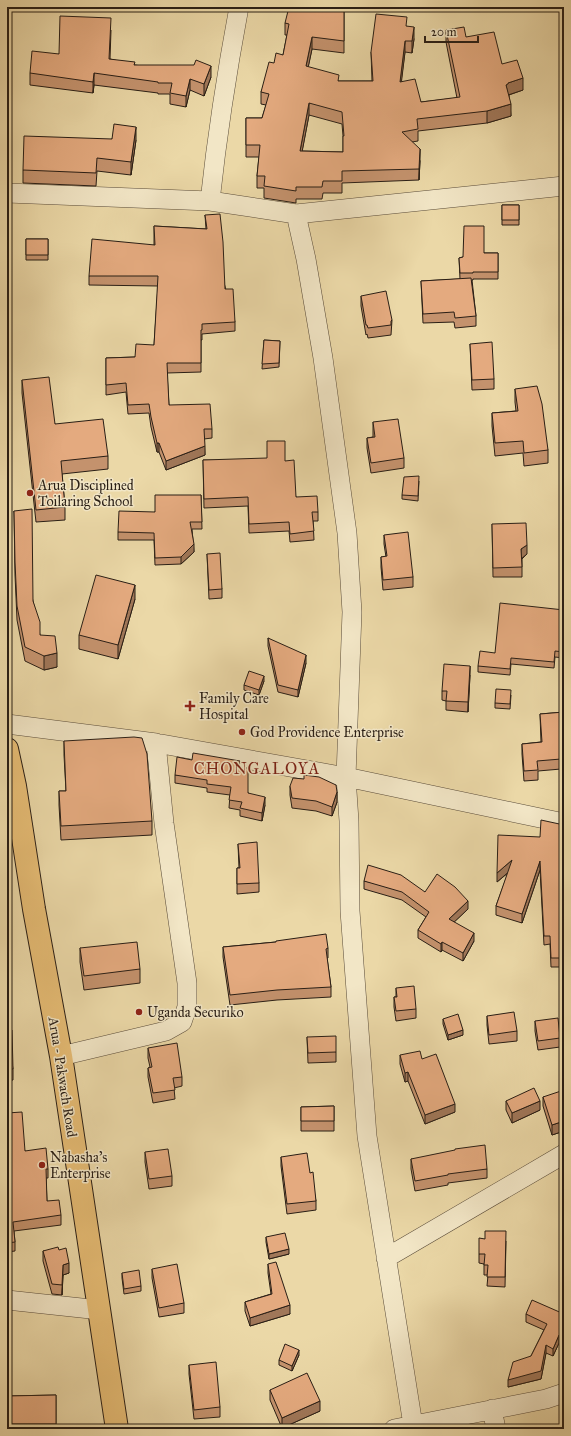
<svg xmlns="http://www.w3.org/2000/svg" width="571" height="1436" font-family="'IM FELL Great Primer',serif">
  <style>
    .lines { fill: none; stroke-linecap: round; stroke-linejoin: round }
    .street-casing { stroke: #5a4c3a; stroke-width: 20 }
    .primary-casing { stroke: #291e15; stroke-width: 24 }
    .street { stroke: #f2e6c6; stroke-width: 19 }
    .primary { stroke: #e6bc74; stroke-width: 22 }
    .wall { fill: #c4926d; stroke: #291e15; fill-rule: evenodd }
    .shaded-wall { fill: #a07759; stroke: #291e15 }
    .building { fill: #e4aa7f; stroke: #291e15; fill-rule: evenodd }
    .poi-dot { fill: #8f2418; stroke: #f2e6c6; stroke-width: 1.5 }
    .labels { text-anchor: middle; stroke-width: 3; stroke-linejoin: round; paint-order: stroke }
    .poi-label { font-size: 14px; fill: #291e15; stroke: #f2e6c6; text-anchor: start }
    .street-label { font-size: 14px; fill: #291e15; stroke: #f2e6c6 }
    .quarter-label { font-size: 16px; letter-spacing: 1px; fill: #7a1f14; stroke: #f2e6c6 }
  </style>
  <rect width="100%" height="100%" fill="#ebd8a7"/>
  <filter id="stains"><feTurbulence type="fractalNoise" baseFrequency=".005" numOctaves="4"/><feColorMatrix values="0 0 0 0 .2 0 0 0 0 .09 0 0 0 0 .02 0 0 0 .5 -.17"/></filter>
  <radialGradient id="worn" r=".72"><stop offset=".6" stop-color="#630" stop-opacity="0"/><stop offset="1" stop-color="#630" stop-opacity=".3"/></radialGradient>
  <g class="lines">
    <!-- street casing -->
    <g class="street-casing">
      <path id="street" d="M7,193L210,201L296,214L564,186
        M210,201C217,136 227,71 239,7
        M296,214L306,259L323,358L347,533L352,612L346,777L349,821L350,911L367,1136L413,1425
        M7,724L156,743L346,777L564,823
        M61,1056L166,1031L182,1022L187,1007V983L164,823L156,743
        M386,1258L564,1154
        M7,1300L100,1310
        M492,1409L496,1429
        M394,1429L546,1399L564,1393"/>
    </g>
    <!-- primary casing -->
    <g class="primary-casing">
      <path id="primary" d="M7,749L15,786L34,909L61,1056L117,1429"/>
    </g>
    <!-- street -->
    <use href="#street" class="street"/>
    <!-- primary -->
    <use href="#primary" class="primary"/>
  </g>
  <!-- wall -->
  <path class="wall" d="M32,7H53L52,10Z
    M344,7V53L312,49L308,67L339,81H372L371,52L407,26L414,39L412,53L405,52L401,82L421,102L457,98L446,42V30L466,37L502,64L523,90L509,95L511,116L487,123L418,131V141L412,142L420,161L419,180L342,183V193H323L322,199H296V203L264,198V188H257V176L259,157H246V118H262L266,105L261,104V92L274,63L283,55L287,35H285V23ZM309,115L342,124L343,136V152L302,151Z
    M111,30L110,59L135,65L211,77L204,96L190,90L186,107L170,104V94H158V93L94,85L93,93L30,85V73L59,54Z
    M112,139L136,140L131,175L97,171L96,186L23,183V170Z
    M502,205H519V225H502Z
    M205,215L235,322V331L202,334V340H201V372L167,373L169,405L212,429V438L204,439L205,455L166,470L159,452H157L151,427L149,413L128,414L126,392L106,395V358L135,357L154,345L158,286L89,285V276L154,245V226L206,229Z
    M26,239H48V260H26Z
    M484,253H498V279H473V280H472L476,316V326L455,328L454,322L423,323L421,281L460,279L459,258L463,257Z
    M361,296L392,320L391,335L368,338L367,334L366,335L361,306Z
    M264,340L280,341L279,367L262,369Z
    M470,344L494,379V389L472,390Z
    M22,380L55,424L108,456V469L62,474L65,507V520L36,522L22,393Z
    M515,389L548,450V463L524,466L523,453L495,456L492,426V413L516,411L515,402Z
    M373,422L404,458V468L371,473L367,448V438L373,437Z
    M203,460L285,461L296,497L318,512V521H313L314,540L290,542L289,531L249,533L248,506L204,508Z
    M419,481L418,501L402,499V495Z
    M201,495L202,529H192L194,552L181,564L155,565L154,540H118V532L155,512Z
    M14,511L33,601L40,635L57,667L44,670L25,661L17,620L15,575Z
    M492,524L527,554L522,559V577H493Z
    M384,535L413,577V587L383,590L381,567V557H386L384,544Z
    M207,554L222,589V598L209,599Z
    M135,599L118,659L79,649V635Z
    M564,610V658L555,657L554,668L511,664L510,675L478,672V666L495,653Z
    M268,638L306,663L298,697L278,692L268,646Z
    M470,675L468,712L446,710V701L442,700V691Z
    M264,681L259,695L244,690V685Z
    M511,695L510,709L495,708V703Z
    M564,712V750H561V769L538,771V780L524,781L522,754V744L541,742L540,714Z
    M64,741L152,821V835L61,840L59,805V791H66L64,755Z
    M240,768L248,793L265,805L262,821L240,816V810L229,808L230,795L207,792V788L175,783V775Z
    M290,786L337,802L332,816L316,811L292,808L290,795Z
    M562,825H564V967H551L550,944L544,945L540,870L522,923L496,915V906L508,873L497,882L540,837Z
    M238,844L259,883V892L237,894V868H239Z
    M364,881L425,892L468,909L454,922L474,941L463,961L442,950L441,952L418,938V930L426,917L402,900L364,889Z
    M276,942L328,948V958H327L331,987V997L277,1000L230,1005L223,957V947Z
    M80,948L140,969V983L84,990L80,962Z
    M396,988L416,1009V1018L396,1021L394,1007V997H396Z
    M487,1016L517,1031V1041L489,1044L487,1025Z
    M443,1019L463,1035L448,1040L443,1024Z
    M535,1021L560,1038V1047L538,1050L535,1031Z
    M7,1030L13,1069V1080L7,1081Z
    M307,1037L336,1052V1062L308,1063Z
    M148,1048L182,1077V1086L174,1088L175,1099L153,1103L148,1077V1068L150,1067L148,1058Z
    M400,1055L455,1112L425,1124L408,1081L405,1082L400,1064Z
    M543,1097L564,1100V1131L552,1135L543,1106Z
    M506,1101L540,1110L512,1123L506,1110Z
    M334,1106V1131H301V1107Z
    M7,1113L25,1151L48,1169V1178H46L47,1201L61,1215V1225L14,1231L15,1242V1251L7,1252V1219H8L7,1210Z
    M145,1152L172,1176V1186L149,1189L145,1162Z
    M281,1157L310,1173L316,1201V1210L287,1214L281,1166Z
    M411,1159L487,1169V1178L448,1183V1185L415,1191L411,1169Z
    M266,1237L289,1254L269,1259L266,1242Z
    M506,1241L505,1287L487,1286L488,1275H484V1264L479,1263V1254Z
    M59,1250L69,1273L63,1275L62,1295L52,1294L43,1261V1251Z
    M268,1264L290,1314L250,1326L245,1311V1302L271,1294L268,1273Z
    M152,1269L184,1303V1313L159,1317L152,1278Z
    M122,1273L141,1286V1291L124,1294L122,1278Z
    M526,1314H564V1345L559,1343L553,1356L546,1353L541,1379L508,1387L531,1356L544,1330L526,1322Z
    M299,1355L292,1371L279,1365V1360Z
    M189,1365L220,1407V1417L194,1419L189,1374Z
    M270,1390L320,1411L282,1428L270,1400Z
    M56,1395V1429H7V1396Z"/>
  <!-- shaded-wall -->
  <path class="shaded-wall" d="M414,27V39L412,53V41Z
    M312,37V49L306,78V66Z
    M405,41V52L400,94V82Z
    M211,66V77L204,96V84Z
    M94,73V85L93,93V82Z
    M523,78V90L508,95L506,85L508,83Z
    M190,79V90L186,107V96Z
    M309,103V115L300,163V151Z
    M511,104V116L487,123V111Z
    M136,127V140L131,175V162Z
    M420,149V161L419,180V169Z
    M157,443H159V452H157Z
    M205,446V455L166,470V461Z
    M194,544V552L181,564V557Z
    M527,545V554L521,559V549Z
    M135,585V599L118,659V645Z
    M57,653V667L44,670V656Z
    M306,655V663L298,697V690Z
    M470,666V675L468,712V702Z
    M264,676V681L259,695V690Z
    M337,792V802L332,816V807Z
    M265,797V805L262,821V813Z
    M512,860V869L497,882V873Z
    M540,861V870L522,923V914Z
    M468,901V909L449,927V919Z
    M474,933V941L463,961V953Z
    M442,942V950L441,952V944Z
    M463,1030V1035L448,1040V1035Z
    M408,1072V1081L405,1082V1073Z
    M540,1101V1110L512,1123V1113Z
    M455,1104V1112L425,1124V1115Z
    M564,1121V1131L552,1135V1125Z
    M289,1249V1254L269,1259V1254Z
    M69,1263V1273L63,1275L62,1295L63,1265Z
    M290,1305V1314L250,1326V1318Z
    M559,1335V1343L553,1356V1349Z
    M546,1345V1353L541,1379L508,1387V1380Z
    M299,1350V1355L292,1371V1366Z
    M320,1401V1411L282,1428V1418Z"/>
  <!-- building -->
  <path class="building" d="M289,7H344V41L312,37L306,66L339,75L338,81H373L371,52L376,14L407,17L406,26L414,27L412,41H405L400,82L415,79L421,102L460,97L446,30L464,27L466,37L494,32L502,64L517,60L523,78L508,83V84L506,85L511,104L487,111L417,119L418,129L402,132L420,149L419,169L342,171V181H323L322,187H296V191L264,186L265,176H257L260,145H246V118H262L269,94L261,92L269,62L274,63L276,53L283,55L289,24L285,23ZM309,103L342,112L344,136H343V152L300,151Z
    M60,16L111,18L109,59L135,62L134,65H194L196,60L211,66L204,84L190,79L186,96L170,93L172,83H158V82L94,73L93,82L30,73L32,51L59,54Z
    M114,124L136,127L131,162L97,158L96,173L23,170L24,136L112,139Z
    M502,205H519V220H502Z
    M220,214L223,242L225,289H233L235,322L202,324V330H201V363H167L169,405L210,404L212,429H204L205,446L166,461L159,443H157L151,417L149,404L128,405L126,383L106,385V358L135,357L136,344L154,345L158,276H89L92,239L155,245L154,226L207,229L205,215Z
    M464,226H484V253H498V272H473V273H460L459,258L463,257Z
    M26,239H48V255H26Z
    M471,278L476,316L455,318L454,312L423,314L421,281Z
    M386,291L392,320L391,321V325L368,328L367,325H366L361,296Z
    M264,340L280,341L279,363L262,364Z
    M492,342L494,379L472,380L470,344Z
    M49,377L55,424L103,419L108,456L61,461L65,507L36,510L22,380Z
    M537,386L542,404L548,450L524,453L523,441L495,443L492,413L518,411L515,389Z
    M398,419L404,458L371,463L367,438L375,437L373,422Z
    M267,441H285V461L294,460L296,497L317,496L318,512H312L314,531L290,534L289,522L249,524L248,497L204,499L203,460L267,458Z
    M419,476L418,496L402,495L404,477Z
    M155,495H201L202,522H190L194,544L181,557L155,558L154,533L118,532L119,511L155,512Z
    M32,509L33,601L40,622V635L55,636L57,653L44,656L25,647L17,606L15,562L14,511Z
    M526,523L527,545L521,549L522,567L493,568L492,524Z
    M408,532L413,577L383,580L381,557L387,556L384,535Z
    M220,553L222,589L209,590L207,554Z
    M96,575L135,585L118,645L79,635Z
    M500,603L564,610V652L555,651L554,662L511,658L510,669L478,666L480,651L495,653Z
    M268,638L306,655L298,690L278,685Z
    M444,664L470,666L468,702L446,701L447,691H442Z
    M249,671L264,676L259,690L244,685Z
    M496,689L511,690L510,704L495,703Z
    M564,712V740L560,741L561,759L537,761L538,770L524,771L522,744L542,742L540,714Z
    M134,737L142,738L147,754L152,821L61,826L59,791H66L64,741Z
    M193,753L240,761L239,768H248V793L265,797L262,813L240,808L242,802L229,800L231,787L207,784V780L175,775L177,757L192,760Z
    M304,775L319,777L336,785L337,792L332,807L316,801L292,798L290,786L293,778L304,779Z
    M541,820L564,825V958H551L550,936H544L540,861L522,914L496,906L512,860L497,873L498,835L540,837Z
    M257,842L259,883L237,884V868H240L238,844Z
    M368,865L401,875L425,892L437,874L455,887L468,901L449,919L474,933L463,953L442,942L441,944L418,930L429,912L402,892L364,881Z
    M326,934L328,948L326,949L331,987L277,990L230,995L223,947L276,942V941Z
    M137,942L140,969L84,976L80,948Z
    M414,986L416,1009L396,1011L394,997H397L396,988Z
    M514,1012L517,1031L489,1035L487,1016Z
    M458,1014L463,1030L448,1035L443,1019Z
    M558,1018L560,1038L538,1041L535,1021Z
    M7,1030H12L13,1069H7Z
    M336,1036V1052L308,1053L307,1037Z
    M177,1043L182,1077L173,1078L175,1090L153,1093L148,1068L152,1067L148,1048Z
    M420,1051L422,1059L436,1054L455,1104L425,1115L408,1072L405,1073L400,1055Z
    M534,1088L540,1101L512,1113L506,1101Z
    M561,1091L564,1100V1121L552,1125L543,1097Z
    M334,1106V1121H301V1107Z
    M22,1112L25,1151L46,1148L48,1169H46L47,1201L59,1200L61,1215L13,1222L15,1242L7,1243V1219H9L7,1201V1113Z
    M485,1145L487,1169L448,1174V1175L415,1181L411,1159L455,1150V1149Z
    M168,1149L172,1176L149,1179L145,1152Z
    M307,1153L310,1173L313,1172L316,1201L287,1204L281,1157Z
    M485,1231H506L505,1277H487L488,1265H484L485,1254H479V1238L485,1239Z
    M285,1233L289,1249L269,1254L266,1237Z
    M58,1247L59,1250L66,1248L69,1263L63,1265L62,1285L52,1284L43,1251Z
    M276,1262L290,1305L250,1318L245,1302L272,1294L268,1264Z
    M177,1264L184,1303L159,1308L152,1269Z
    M139,1270L141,1286L124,1289L122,1273Z
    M532,1300L564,1314V1338L559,1335L553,1349L546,1345L541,1371L508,1380L513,1362L531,1356L547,1324L526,1314Z
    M285,1344L299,1350L292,1366L279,1360Z
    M216,1362L220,1407L194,1410L189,1365Z
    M307,1373L320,1401L282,1418L270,1390Z
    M56,1395V1424H7V1396Z"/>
  <!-- markers -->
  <g class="poi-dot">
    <circle cx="30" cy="493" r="4"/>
    <path d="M188 700h4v4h4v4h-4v4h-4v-4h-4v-4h4z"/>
    <circle cx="242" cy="732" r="4"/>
    <circle cx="139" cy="1012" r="4"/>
    <circle cx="42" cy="1165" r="4"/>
  </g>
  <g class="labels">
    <!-- poi labels -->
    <g class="poi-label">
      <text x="38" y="490">Arua Disciplined<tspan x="38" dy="16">Toilaring School</tspan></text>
      <text x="199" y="703">Family Care<tspan x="199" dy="16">Hospital</tspan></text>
      <text x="250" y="737">God Providence Enterprise</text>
      <text x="147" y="1017">Uganda Securiko</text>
      <text x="50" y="1162">Nabasha's<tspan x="50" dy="16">Enterprise</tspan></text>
    </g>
    <!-- street labels -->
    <g class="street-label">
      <text transform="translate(63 1077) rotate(81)" y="5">Arua - Pakwach Road</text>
    </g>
    <!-- quarter labels -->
    <g class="quarter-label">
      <text x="257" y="774">CHONGALOYA</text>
    </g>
  </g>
  <!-- margin -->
  <rect width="571" height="1436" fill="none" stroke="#ebd8a7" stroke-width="24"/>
  <rect x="8" y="8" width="555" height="1420" fill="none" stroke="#291e15" stroke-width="2"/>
  <rect x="12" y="12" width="547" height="1412" fill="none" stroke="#291e15"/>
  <!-- scale -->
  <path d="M425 36v6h53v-6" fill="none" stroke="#291e15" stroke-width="2"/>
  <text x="431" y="36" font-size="12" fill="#291e15" stroke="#f2e6c6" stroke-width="3" paint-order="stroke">20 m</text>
  <rect width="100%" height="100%" filter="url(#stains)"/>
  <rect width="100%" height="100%" fill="url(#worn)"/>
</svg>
